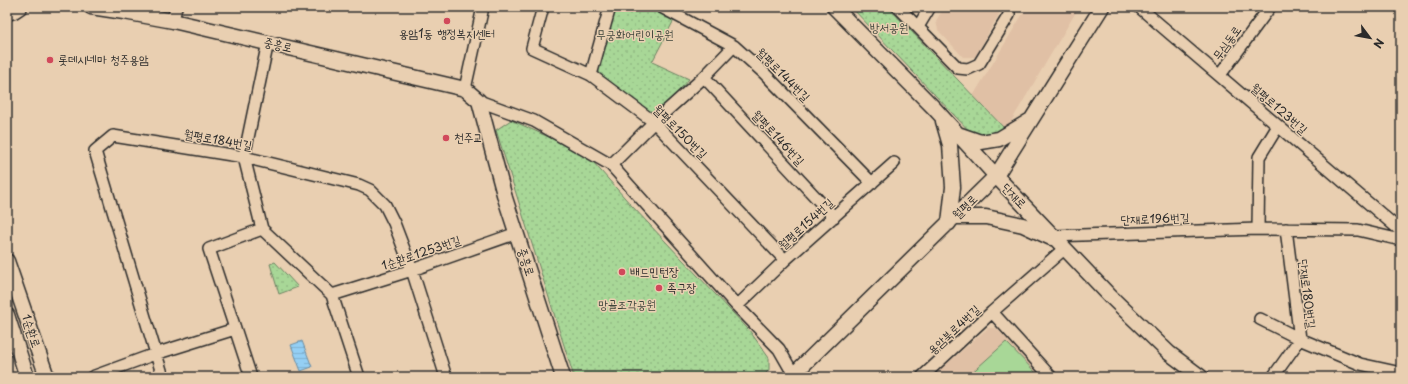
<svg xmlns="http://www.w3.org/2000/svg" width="1408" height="384" font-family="'Playpen Sans','Poor Story',sans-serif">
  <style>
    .built { fill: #e0c0a5 }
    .grass { fill: #a8d797; stroke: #6a8161 }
    .park { fill: url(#park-dots); stroke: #6a8161 }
    .water { fill: url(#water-rules); stroke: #6a8da4 }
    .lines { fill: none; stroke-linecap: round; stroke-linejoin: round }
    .minor-casing { stroke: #2b2b2b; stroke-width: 14 }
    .tertiary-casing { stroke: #2b2b2b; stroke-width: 17 }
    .minor { stroke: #e9cfb1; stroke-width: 11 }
    .tertiary { stroke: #e9cfb1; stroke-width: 14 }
    .poi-dot { fill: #d1495b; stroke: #e9cfb1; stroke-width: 1.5 }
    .labels { text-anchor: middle; stroke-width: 3; stroke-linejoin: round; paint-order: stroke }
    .park-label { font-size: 12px; fill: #3e453b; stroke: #e9cfb1 }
    .poi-label { font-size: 12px; fill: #2b2b2b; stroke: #e9cfb1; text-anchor: start }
    .street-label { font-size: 12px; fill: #2b2b2b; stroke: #e9cfb1 }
  </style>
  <defs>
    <pattern id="park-dots" width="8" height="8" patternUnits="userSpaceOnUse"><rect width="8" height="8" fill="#a8d797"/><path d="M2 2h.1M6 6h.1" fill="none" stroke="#91b982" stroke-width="1.8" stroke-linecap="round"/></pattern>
    <pattern id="water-rules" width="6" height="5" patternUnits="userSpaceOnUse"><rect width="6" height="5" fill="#94cff4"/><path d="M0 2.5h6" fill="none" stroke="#80b2d1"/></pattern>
  </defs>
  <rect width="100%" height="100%" fill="#e9cfb1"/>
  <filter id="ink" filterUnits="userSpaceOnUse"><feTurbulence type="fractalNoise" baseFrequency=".025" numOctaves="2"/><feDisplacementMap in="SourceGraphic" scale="8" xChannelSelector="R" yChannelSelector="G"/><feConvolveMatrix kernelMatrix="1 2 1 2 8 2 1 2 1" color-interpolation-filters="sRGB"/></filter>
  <g filter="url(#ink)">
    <!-- built -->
    <path class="built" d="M944,7H997L999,14L975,57H963L938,30L936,21Z
      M1027,7H1079L1006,130L973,96Z
      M988,328H996L1043,377H932Z"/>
    <!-- grass -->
    <path class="grass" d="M1006,342L1040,377H967Z"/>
    <!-- park -->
    <path class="park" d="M614,7H651L674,20L652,62L689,79L666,106L656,114L649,113L601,78L598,69Z
      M851,7H888L1006,130L1001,135L975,137Z
      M511,120L553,139L593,162L632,206L749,330L769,358V370L762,377H574L496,130Z
      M275,262L298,287L279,294L270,264Z"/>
    <!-- water -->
    <path class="water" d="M302,341L312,367L301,371L291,345Z"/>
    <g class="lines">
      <!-- minor casing -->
      <g class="minor-casing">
        <path id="minor" d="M543,7L532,48L591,75L654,122L785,260
          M661,7L734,46L764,73L872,183
          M898,7L958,68L968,69L979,64L1009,15V7
          M1139,7L1401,231
          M173,21L176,7
          M918,27L930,7
          M591,75L610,7
          M1220,75L1270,7
          M704,77L834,217
          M465,89L483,7
          M479,101L534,121L611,165L737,306L779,349L795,377
          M611,165L654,122L704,77L734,46
          M262,229L244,157L268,42
          M1258,229L1259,157L1278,126
          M1052,236L1258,229L1358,230L1401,240
          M332,295L412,270L517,233
          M737,306L785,260L894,163
          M992,312L1051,377
          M1260,319L1300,339L1360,364L1401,373
          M92,377L155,354L235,329
          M163,377L95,151L113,136L244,157L359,185L370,190L385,205L394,223L412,270L446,377
          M251,377L209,249L262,229L332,295L359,377
          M922,377L992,312L1065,248
          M1273,377L1300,339L1286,229"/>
      </g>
      <!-- tertiary casing -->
      <g class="tertiary-casing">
        <path id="tertiary" d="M91,7L124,12L173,21L465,89L479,101L505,198L563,377
          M834,7L934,108L996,176L1110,296L1169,353L1201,377
          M7,13L14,11L20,7
          M943,121L950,145L953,187L949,223
          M958,134L981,142L999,139L1029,121
          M955,217H986L1023,225L1051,238
          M7,261L47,377
          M7,315L27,377
          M791,377L996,176L1102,7"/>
      </g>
      <!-- minor -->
      <use href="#minor" class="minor"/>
      <!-- tertiary -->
      <use href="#tertiary" class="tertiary"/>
    </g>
  </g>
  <!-- markers -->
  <g class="poi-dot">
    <circle cx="447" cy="21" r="4"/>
    <circle cx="50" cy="60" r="4"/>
    <circle cx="446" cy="138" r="4"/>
    <circle cx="622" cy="272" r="4"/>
    <circle cx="659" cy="288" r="4"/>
  </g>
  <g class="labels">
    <!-- park labels -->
    <g class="park-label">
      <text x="889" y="32">방서공원</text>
      <text x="635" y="39">무궁화어린이공원</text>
      <text x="627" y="309">망골조각공원</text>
    </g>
    <!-- poi labels -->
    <g class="poi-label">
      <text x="447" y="38" text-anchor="middle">용암1동 행정복지센터</text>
      <text x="58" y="64">롯데시네마 청주용암</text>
      <text x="454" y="142">천주교</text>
      <text x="630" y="276">배드민턴장</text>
      <text x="667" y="292">족구장</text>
    </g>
    <!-- street labels -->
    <g class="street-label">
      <text transform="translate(1227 43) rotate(-54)" y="4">무심동로</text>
      <text transform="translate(278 45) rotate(13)" y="4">중흥로</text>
      <text transform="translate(783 75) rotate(45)" y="4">월평로144번길</text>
      <text transform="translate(1279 109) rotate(41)" y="4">월평로123번길</text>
      <text transform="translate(680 132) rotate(45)" y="4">월평로150번길</text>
      <text transform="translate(778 138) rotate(47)" y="4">월평로146번길</text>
      <text transform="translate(218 140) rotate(10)" y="4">월평로184번길</text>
      <text transform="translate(1014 196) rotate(46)" y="4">단재로</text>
      <text transform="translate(965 207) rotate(-45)" y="4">월평로</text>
      <text transform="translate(1155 219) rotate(-2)" y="4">단재로196번길</text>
      <text transform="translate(806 224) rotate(-42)" y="4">월평로154번길</text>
      <text transform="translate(421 253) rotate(-19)" y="4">1순환로1253번길</text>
      <text transform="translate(526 262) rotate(72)" y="4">중흥로</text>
      <text transform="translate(1307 294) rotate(83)" y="4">단재로180번길</text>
      <text transform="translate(954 330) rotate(-43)" y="4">용암북로4번길</text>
      <text transform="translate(31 331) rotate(71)" y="4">1순환로</text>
    </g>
  </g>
  <!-- margin -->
  <rect width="1408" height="384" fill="none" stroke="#e9cfb1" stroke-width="24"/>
  <rect x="12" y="12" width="1384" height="360" fill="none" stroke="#2b2b2b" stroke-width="1.5" filter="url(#ink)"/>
  <!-- north arrow -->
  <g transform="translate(1370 38) rotate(122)" stroke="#e9cfb1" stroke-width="3" paint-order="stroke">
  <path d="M0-3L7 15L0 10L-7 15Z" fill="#2b2b2b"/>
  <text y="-6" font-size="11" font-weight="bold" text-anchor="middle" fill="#2b2b2b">N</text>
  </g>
</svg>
